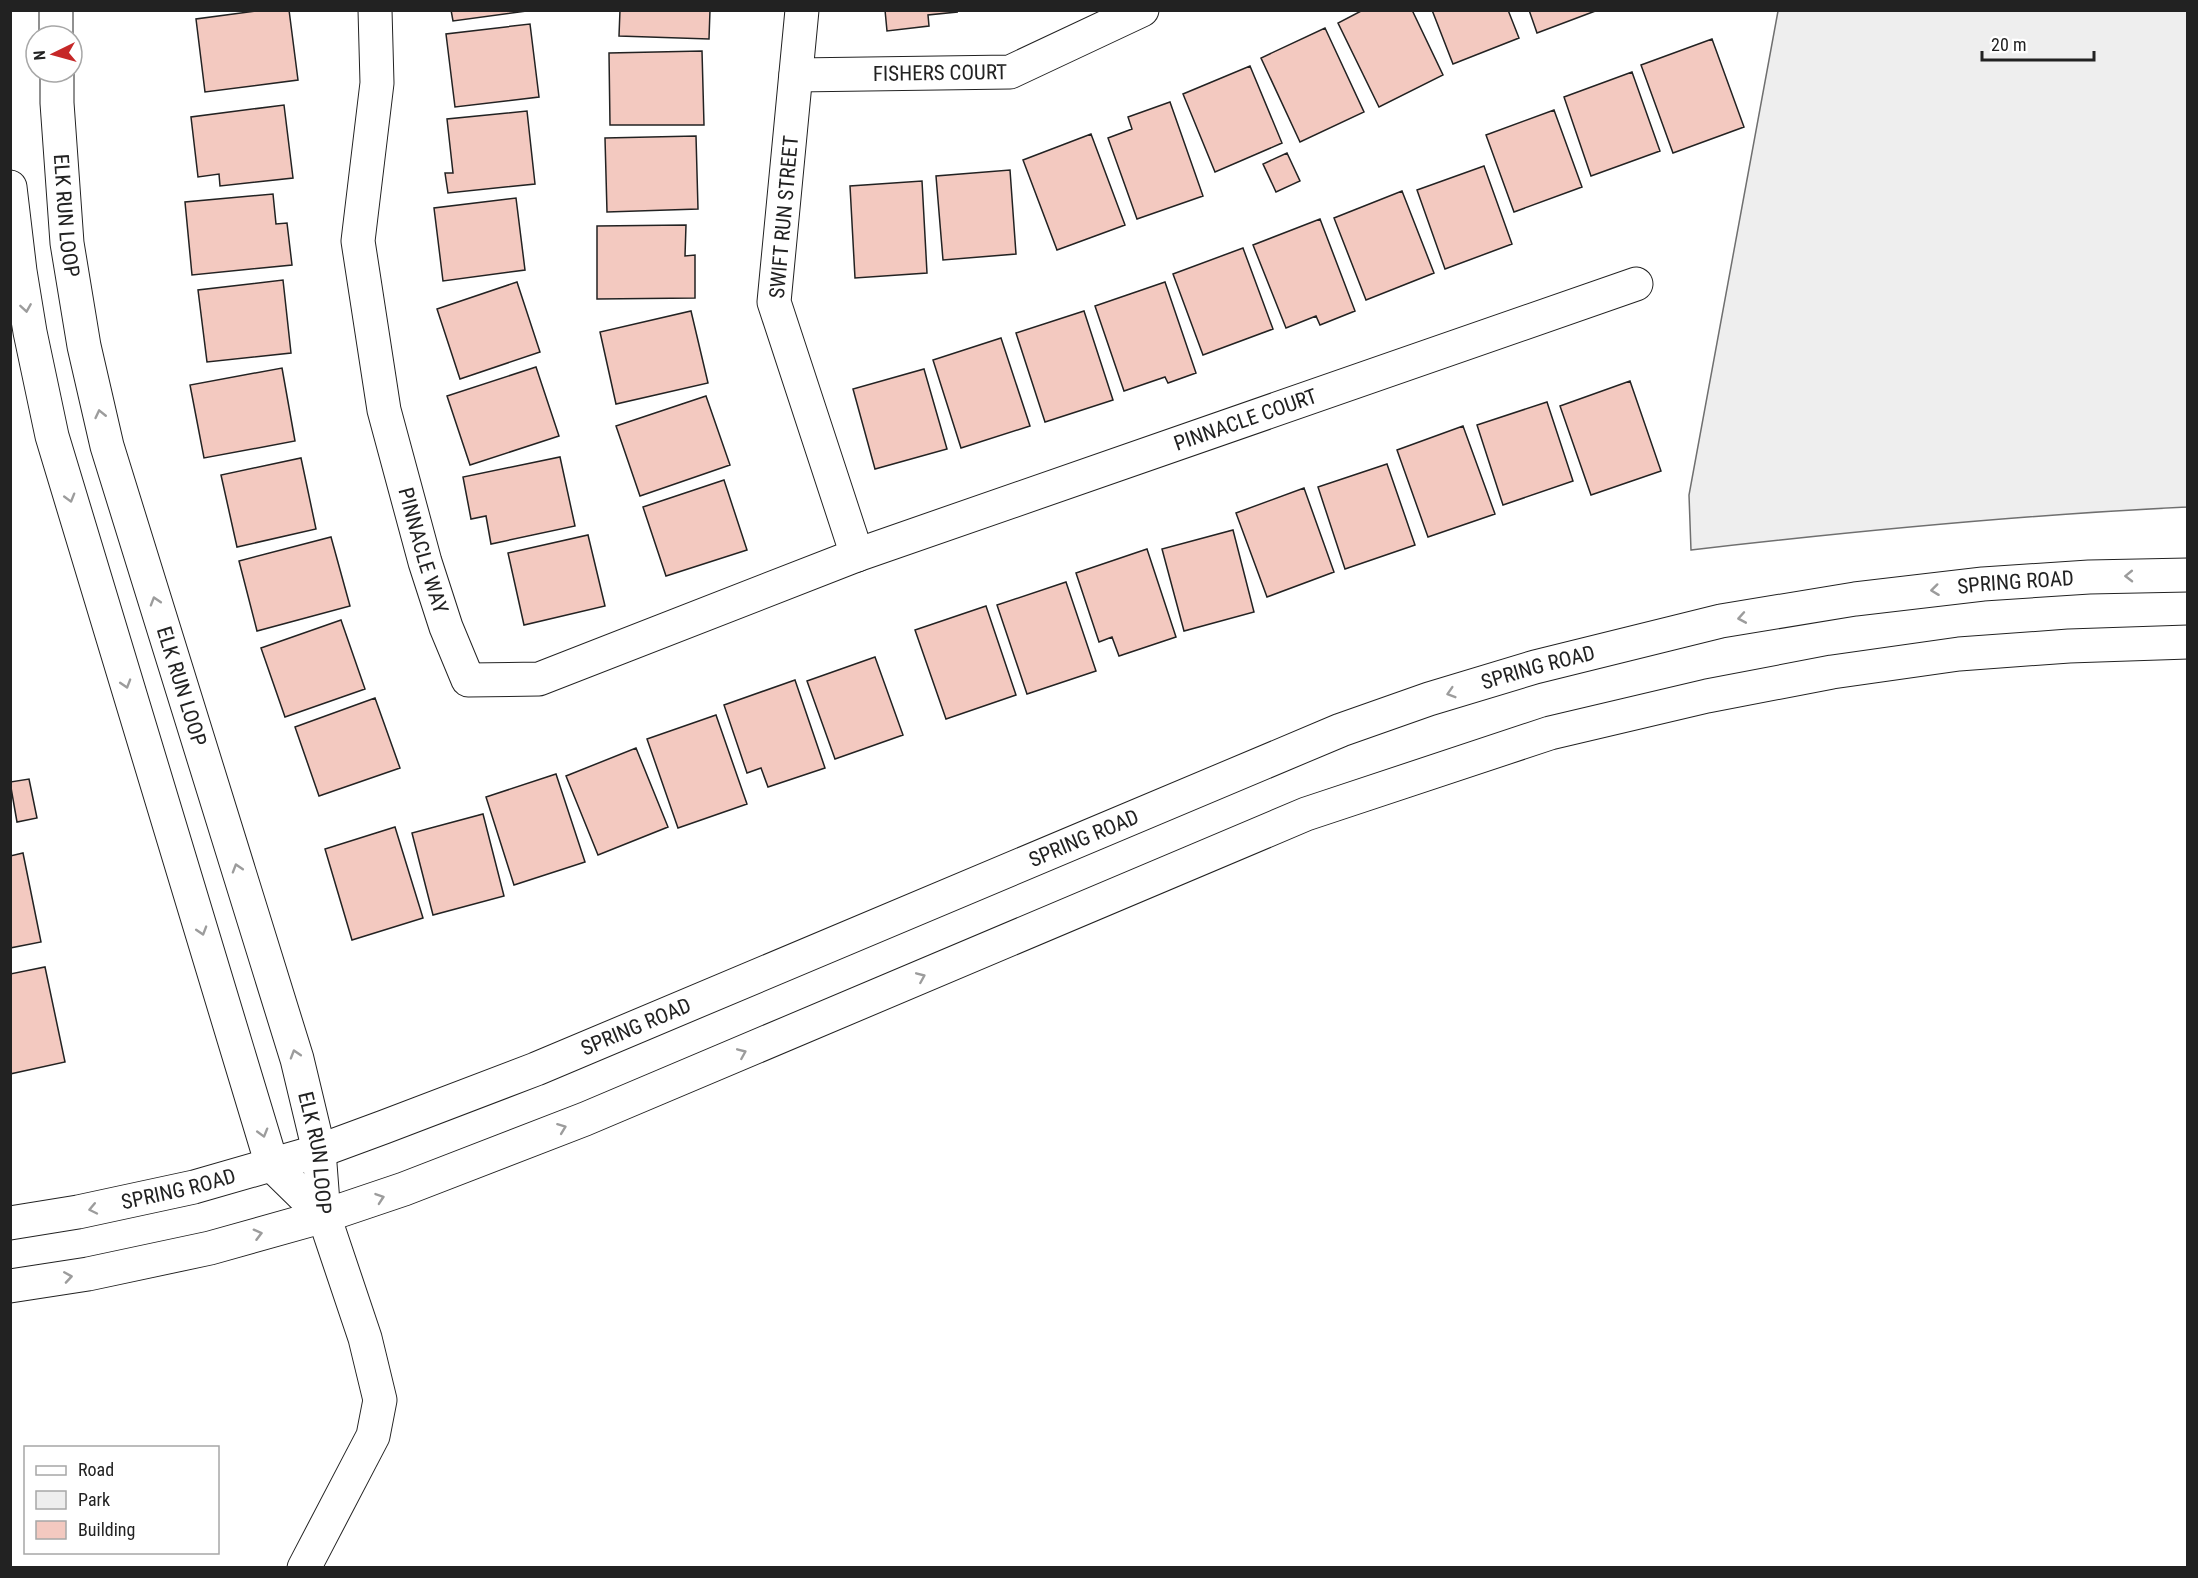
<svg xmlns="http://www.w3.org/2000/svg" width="2198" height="1578" font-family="'Roboto Condensed',sans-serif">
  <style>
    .green { fill: #eee; stroke: #6f6f6f; stroke-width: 1.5 }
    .building { fill: #f3c9c0; stroke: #222; stroke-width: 1.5 }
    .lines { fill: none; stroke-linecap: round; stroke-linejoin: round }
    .minor-casing { stroke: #222; stroke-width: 35 }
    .major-casing { stroke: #222; stroke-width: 35 }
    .minor { stroke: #fff; stroke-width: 33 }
    .major { stroke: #fff; stroke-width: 33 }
    .oneway { stroke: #9c9c9c }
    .labels { text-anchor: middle; stroke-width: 4.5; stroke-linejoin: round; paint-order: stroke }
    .street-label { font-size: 21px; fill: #222; stroke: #fff }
  </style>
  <rect width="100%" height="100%" fill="#fff"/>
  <!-- green -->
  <path class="green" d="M1778,11H2187V507C2021,515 1856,531 1691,550L1689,495Z"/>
  <!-- building -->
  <path class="building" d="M264,10H289L298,80L205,92L196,19Z
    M451,10H534L453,21Z
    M620,10H710L709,39L619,36Z
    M885,10H956L957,12L928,15L929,26L887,31Z
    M1363,10H1412L1443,75L1379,107L1338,23Z
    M1432,10H1508L1519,38L1453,64Z
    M1529,10H1598L1537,33Z
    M530,24L539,97L455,107L446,34Z
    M1325,28L1364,112L1300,142L1261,58Z
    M1712,39L1744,127L1673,153L1641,65Z
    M702,51L704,125H610L609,53Z
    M1250,66L1282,143L1215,172L1183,94Z
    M1632,72L1660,151L1591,176L1564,97Z
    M1170,102L1203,196L1137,219L1108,138L1132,129L1128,117Z
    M284,105L293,178L220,186L219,174L198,177L191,117Z
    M1554,110L1582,187L1514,212L1486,135Z
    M527,111L535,184L448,193L445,173H453L447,119Z
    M1091,134L1125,225L1057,250L1023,160Z
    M696,136L698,209L607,212L605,138Z
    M1287,153L1300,181L1276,192L1263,164Z
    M1484,166L1512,244L1445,269L1417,190Z
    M1010,170L1016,254L943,260L936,176Z
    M922,181L927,273L855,278L850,186Z
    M1402,191L1434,273L1366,300L1334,218Z
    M273,194L276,224L287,223L292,265L192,275L185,202Z
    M516,198L525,270L443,281L434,208Z
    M1320,219L1355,311L1320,325L1316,316L1286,328L1253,245Z
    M686,225L685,256L695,255V298L597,299V226Z
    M1243,248L1273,329L1203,355L1173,274Z
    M283,280L291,353L207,362L198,290Z
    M517,282L540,352L460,379L437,309Z
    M1165,282L1196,373L1168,383L1165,377L1124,391L1095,306Z
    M691,311L708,383L616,404L600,332Z
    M1084,311L1113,400L1045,422L1016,333Z
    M1001,338L1030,426L961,448L933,360Z
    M536,367L559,436L470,465L447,396Z
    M282,368L295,441L204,458L190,385Z
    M924,369L947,449L875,469L853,389Z
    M1630,381L1661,471L1591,495L1560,406Z
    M706,396L730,465L640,496L616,426Z
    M1547,402L1573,481L1503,505L1477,425Z
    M1463,426L1495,514L1428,537L1397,450Z
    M560,457L575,526L491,544L486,516L471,519L463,477Z
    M301,458L316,529L237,547L221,475Z
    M1387,464L1415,545L1345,569L1318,487Z
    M724,480L747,550L666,576L643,507Z
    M1304,488L1334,572L1267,597L1236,513Z
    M1233,530L1254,612L1184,631L1162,549Z
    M588,535L605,606L524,625L508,553Z
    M331,537L350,606L257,631L239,561Z
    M1147,549L1176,637L1119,656L1112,637L1099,642L1076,573Z
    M1066,582L1096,671L1027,694L997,605Z
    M986,606L1016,695L946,719L915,630Z
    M341,620L365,689L285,717L261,648Z
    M875,657L903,735L835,759L807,681Z
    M795,680L825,768L768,787L761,768L747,773L724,705Z
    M375,698L400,768L319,796L295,727Z
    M716,715L747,804L678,828L647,739Z
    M636,748L668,827L598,855L566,776Z
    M556,774L585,862L514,885L486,797Z
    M29,779L37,818L17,822L10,782Z
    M483,814L504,896L433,915L412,833Z
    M395,827L423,918L352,940L325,849Z
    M23,853L41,942L10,948V856Z
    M45,967L65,1062L10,1074V974Z"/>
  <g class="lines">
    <!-- minor casing -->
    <g class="minor-casing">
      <g id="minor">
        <path d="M56,10V36"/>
        <path id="s1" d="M375,10L377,83L358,241L384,410L425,562L446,627L468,680L539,679L857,555L1636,284"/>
        <path d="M802,10L774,302L857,555"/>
        <path id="s2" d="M57,72V103L67,243L84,346L107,446L297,1059L319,1151L324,1216L365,1338L380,1400L373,1436L304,1568"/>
        <path id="s3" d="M796,75L1010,72L1142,10"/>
        <path d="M10,187L20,271L30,332L52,436L272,1165L324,1216"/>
      </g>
    </g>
    <!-- major casing -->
    <g class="major-casing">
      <g id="major">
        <path id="s4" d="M10,1223L78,1212L194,1187L319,1151L384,1127L536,1069L1341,730L1429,699L1535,667L1721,621L1855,599L1983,584L2089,577L2188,575"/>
        <path d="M10,1286L88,1274L210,1248L324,1216L404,1189L585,1119L1306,814L1550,733L1707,696L1832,672L1959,654L2069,646L2188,642"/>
      </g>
    </g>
    <!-- minor -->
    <use href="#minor" class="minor"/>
    <!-- major -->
    <use href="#major" class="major"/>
  </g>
  <!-- one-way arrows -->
  <defs><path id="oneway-chevron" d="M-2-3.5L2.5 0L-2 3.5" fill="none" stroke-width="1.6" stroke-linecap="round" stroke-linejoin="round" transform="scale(1.5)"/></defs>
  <g class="oneway">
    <use href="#oneway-chevron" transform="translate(26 308) rotate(81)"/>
    <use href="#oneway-chevron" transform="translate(100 414) rotate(-103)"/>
    <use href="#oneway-chevron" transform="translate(70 498) rotate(74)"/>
    <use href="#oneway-chevron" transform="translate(2129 576) rotate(179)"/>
    <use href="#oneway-chevron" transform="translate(1935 590) rotate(173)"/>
    <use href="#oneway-chevron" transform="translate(155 601) rotate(-107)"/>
    <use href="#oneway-chevron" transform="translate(1742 618) rotate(170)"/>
    <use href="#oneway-chevron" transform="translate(126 684) rotate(73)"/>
    <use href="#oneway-chevron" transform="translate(1451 693) rotate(163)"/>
    <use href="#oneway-chevron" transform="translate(237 868) rotate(-107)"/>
    <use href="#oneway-chevron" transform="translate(202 931) rotate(73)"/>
    <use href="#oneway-chevron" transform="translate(921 977) rotate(-23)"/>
    <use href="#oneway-chevron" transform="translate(742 1053) rotate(-23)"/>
    <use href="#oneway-chevron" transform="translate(295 1054) rotate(-107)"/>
    <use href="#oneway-chevron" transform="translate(562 1128) rotate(-21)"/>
    <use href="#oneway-chevron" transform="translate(263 1133) rotate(74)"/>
    <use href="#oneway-chevron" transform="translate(380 1198) rotate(-19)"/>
    <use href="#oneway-chevron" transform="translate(93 1209) rotate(168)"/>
    <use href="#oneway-chevron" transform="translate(258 1234) rotate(-15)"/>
    <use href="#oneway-chevron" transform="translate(68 1277) rotate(-9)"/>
  </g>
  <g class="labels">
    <!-- street labels -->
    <g class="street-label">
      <text dy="7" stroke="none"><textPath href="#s3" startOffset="144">FISHERS COURT</textPath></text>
      <text dy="7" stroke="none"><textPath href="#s2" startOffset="144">ELK RUN LOOP</textPath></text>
      <text transform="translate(784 217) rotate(-85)" y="7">SWIFT RUN STREET</text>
      <text dy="7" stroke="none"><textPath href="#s1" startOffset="1510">PINNACLE COURT</textPath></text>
      <text dy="7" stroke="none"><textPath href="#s1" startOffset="549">PINNACLE WAY</textPath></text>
      <text dy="7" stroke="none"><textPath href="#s4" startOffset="2116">SPRING ROAD</textPath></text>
      <text dy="7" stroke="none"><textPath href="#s4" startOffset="1630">SPRING ROAD</textPath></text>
      <text dy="7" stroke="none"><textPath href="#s2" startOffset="630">ELK RUN LOOP</textPath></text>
      <text dy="7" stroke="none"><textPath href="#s4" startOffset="1144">SPRING ROAD</textPath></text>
      <text dy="7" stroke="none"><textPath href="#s4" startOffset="658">SPRING ROAD</textPath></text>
      <text dy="7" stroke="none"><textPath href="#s2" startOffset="1116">ELK RUN LOOP</textPath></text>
      <text dy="7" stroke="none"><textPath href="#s4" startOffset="172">SPRING ROAD</textPath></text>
    </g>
  </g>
  <!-- border -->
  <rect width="2198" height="1578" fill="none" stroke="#222222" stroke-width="24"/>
  <!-- legend -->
  <rect x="24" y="1446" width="195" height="108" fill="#ffffff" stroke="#a7a7a7" stroke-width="1.5"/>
  <rect x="36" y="1466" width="30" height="9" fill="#ffffff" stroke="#a7a7a7" stroke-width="1.5"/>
  <text x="78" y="1476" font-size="18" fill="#222222">Road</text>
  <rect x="36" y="1491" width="30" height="18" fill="#eeeeee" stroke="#a7a7a7" stroke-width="1.5"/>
  <text x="78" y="1506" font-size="18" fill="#222222">Park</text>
  <rect x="36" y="1521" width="30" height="18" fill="#f3c9c0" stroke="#a7a7a7" stroke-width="1.5"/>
  <text x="78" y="1536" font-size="18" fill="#222222">Building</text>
  <!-- north arrow -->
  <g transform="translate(54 54) rotate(265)"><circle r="28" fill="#ffffff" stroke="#a7a7a7" stroke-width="1.5"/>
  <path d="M0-4.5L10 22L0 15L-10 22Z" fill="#c62828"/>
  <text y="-9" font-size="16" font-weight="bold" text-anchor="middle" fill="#222222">N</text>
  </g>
  <!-- scale -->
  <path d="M1982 51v9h112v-9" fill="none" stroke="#222222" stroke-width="3"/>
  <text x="1991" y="51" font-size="18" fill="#222222" stroke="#ffffff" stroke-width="4.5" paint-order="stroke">20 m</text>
</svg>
